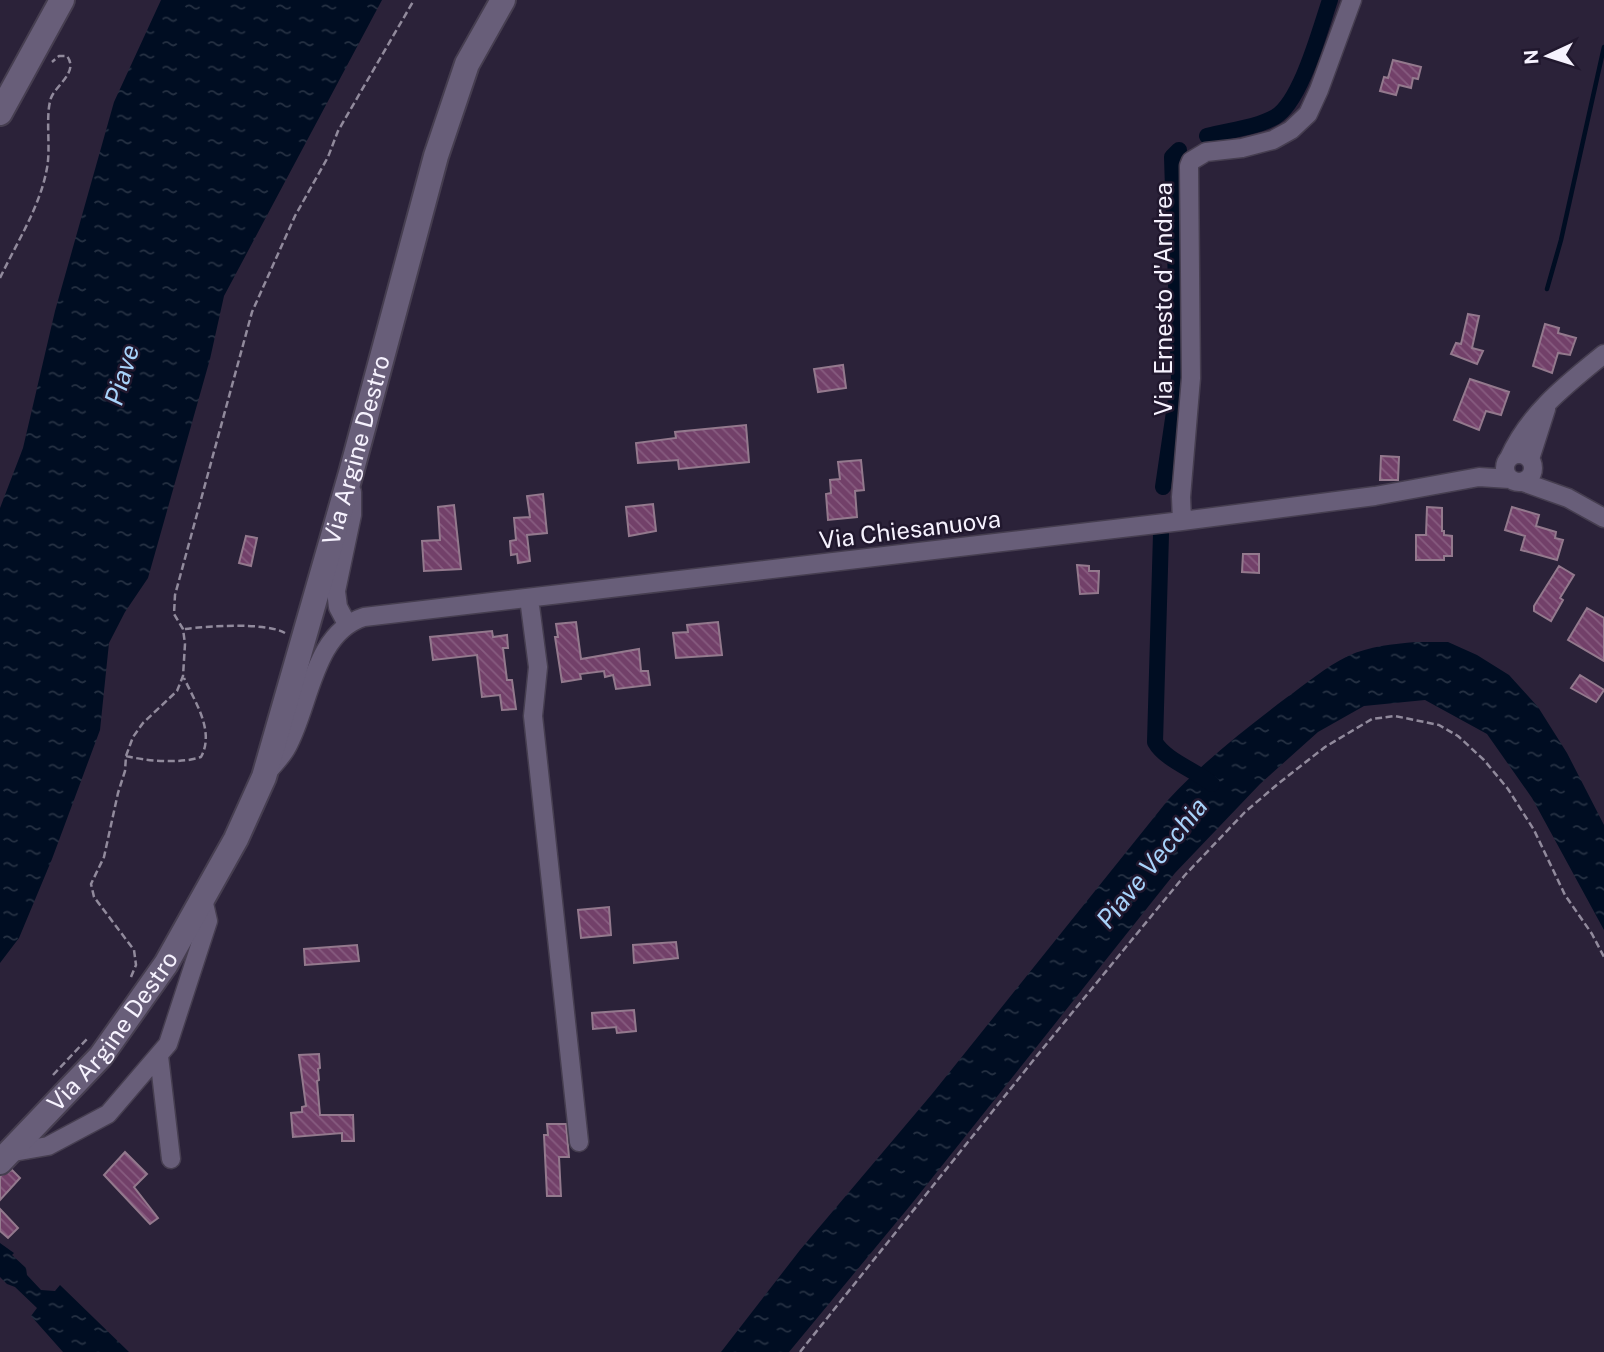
<svg xmlns="http://www.w3.org/2000/svg" width="1604" height="1352" font-family="'Public Sans',sans-serif">
  <style>
    .water { fill: url(#water-ripples) }
    .lines { fill: none; stroke-linecap: round; stroke-linejoin: round }
    .stream { stroke: #000d22; stroke-width: 4.5 }
    .canal { stroke: #000d22; stroke-width: 16 }
    .building { fill: url(#building-back-hatch); stroke: #93798d; stroke-width: 2 }
    .street-casing { stroke: #463e50; stroke-width: 21 }
    .secondary-casing { stroke: #463e50; stroke-width: 28 }
    .path { stroke: #918a9c; stroke-width: 2.5; stroke-dasharray: 7 3.5; stroke-linecap: butt }
    .street { stroke: #685e79; stroke-width: 18 }
    .secondary { stroke: #685e79; stroke-width: 24 }
    .labels { text-anchor: middle; stroke-width: 5; stroke-linejoin: round; paint-order: stroke }
    .street-label { font-size: 24px; fill: #f6f2fe; stroke: #21182e }
    .water-label { font-size: 26px; font-style: italic; fill: #a8d3fb; stroke: #21182e }
  </style>
  <defs>
    <pattern id="water-ripples" width="26" height="14" patternUnits="userSpaceOnUse" patternTransform="scale(1.75)"><rect width="26" height="14" fill="#000d22"/><path d="M2 4q2-2 4 0t4 0M15 11q2-2 4 0t4 0" fill="none" stroke="#263143"/></pattern>
    <pattern id="building-back-hatch" width="6" height="6" patternUnits="userSpaceOnUse" patternTransform="scale(1.75)"><rect width="6" height="6" fill="#724069"/><path d="M-1 5l2 2M0 0l6 6M5-1l2 2" fill="none" stroke="#875c80"/></pattern>
  </defs>
  <rect width="100%" height="100%" fill="#2b2239"/>
  <!-- water -->
  <path class="water" d="M161,0H382L224,296L210,359L148,578L125,612L109,643L100,730L52,859L19,938L0,963V508L23,448L55,311L114,102Z
    M1416,642H1448L1477,655L1509,675L1538,707L1567,753L1604,825V930L1532,798L1487,734L1425,700L1364,706L1318,732L1260,784L1175,873L909,1207L789,1352H721L800,1250L932,1094L1168,800C1204,761 1244,730 1286,698C1306,684 1325,667 1348,656C1370,646 1392,644 1416,642Z
    M0,1243L14,1253L12,1255L26,1268L27,1275L41,1290L55,1291L60,1285L129,1352H63L31,1316L37,1308L15,1287L7,1284L0,1277Z"/>
  <g class="lines">
    <!-- stream -->
    <path class="stream" d="M1547,289L1561,240L1604,47"/>
    <!-- canal -->
    <path class="canal" d="M1207,136C1229,130 1255,128 1275,117C1301,102 1320,29 1330,0
      M1163,487L1179,378L1172,157L1179,150
      M1161,534L1155,742C1165,760 1195,770 1212,784"/>
  </g>
  <!-- building -->
  <path class="building" d="M1393,60L1421,67L1418,79L1413,78L1411,88L1399,85L1396,95L1380,91L1384,77L1388,78Z
    M1468,314L1479,316L1472,348L1483,351L1477,364L1451,354L1456,343L1461,344Z
    M1545,324L1559,328L1558,333L1576,338L1570,355L1558,353L1552,373L1533,366Z
    M843,365L846,388L818,392L814,369Z
    M1470,379L1509,392L1501,415L1486,411L1479,430L1454,420Z
    M746,425L749,462L679,469L678,460L638,463L636,443L676,438L675,432Z
    M1381,456L1399,457L1398,480H1380Z
    M861,460L864,490L855,491L857,517L828,520L826,494L831,493L830,480L840,479L838,462Z
    M543,494L547,533L527,535L530,561L518,563L517,554L511,555L510,541L516,540L514,518L530,517L527,496Z
    M653,504L656,531L629,536L626,507Z
    M454,505L461,569L424,571L422,541L440,540L438,507Z
    M1427,507L1442,508V531H1444V535L1452,536V556H1444V560H1416V535H1426Z
    M1512,507L1539,515L1536,526L1556,532L1555,538L1563,540L1557,560L1521,550L1525,536L1505,530Z
    M246,536L257,538L251,566L239,563Z
    M1243,554H1259V573L1242,572Z
    M1077,565L1089,566V571H1099L1098,593L1080,594Z
    M1559,566L1574,575L1560,598L1563,600L1551,621L1534,611V606Z
    M1587,608L1604,618V661L1568,640Z
    M576,622L581,659L639,649L641,671H648L650,685L616,689L613,675L605,677L604,671L580,674L581,679L562,682L555,637H558L556,624Z
    M718,622L722,655L676,658L673,633L688,632L687,625Z
    M492,631L493,637L507,635L508,648H503L507,680H512L516,709L502,710L500,695L482,697L477,655L433,660L430,637Z
    M1580,675L1604,690L1596,702L1571,688Z
    M609,907L611,935L581,938L578,910Z
    M676,942L678,958L634,963L633,945Z
    M357,945L359,961L305,965L304,949Z
    M634,1010L636,1031L617,1033L616,1027L593,1029L592,1013Z
    M319,1054L320,1068L318,1069L319,1080L317,1081L320,1115H353L354,1141H342V1133L293,1137L291,1113L302,1112V1107L306,1106L299,1055Z
    M547,1124H566L569,1157H559L561,1196H547L544,1135H548Z
    M125,1152L147,1174L134,1187L158,1218L150,1224L104,1175Z
    M12,1170L20,1178L0,1200V1176Z
    M0,1209L18,1228L8,1238L0,1231Z"/>
  <g class="lines">
    <!-- street casing -->
    <g class="street-casing">
      <path id="street" d="M1505 468a14 14 0 1 1 28 0a14 14 0 1 1-28 0Z
        M1509,458C1529,413 1567,384 1604,354
        M1530,459L1546,409
        M1523,482L1568,498L1604,518
        M1182,521L1181,497L1191,378L1189,166L1191,161L1206,152L1242,148L1273,140L1291,130L1308,114L1319,90L1352,0
        M529,598L538,667L533,716L579,1142
        M347,624L338,607L336,591L352,515V492
        M270,769C276,762 283,755 287,747C310,706 313,633 364,617L1182,521L1375,496L1479,477L1510,479
        M159,1056L171,1159
        M8,1153L48,1146L108,1114L168,1044L208,921L203,899"/>
    </g>
    <!-- secondary casing -->
    <g class="secondary-casing">
      <g id="secondary">
        <path d="M0,113L62,0"/>
        <path id="s1" d="M0,1162L101,1056L166,964L236,839L264,777L351,473L436,156L467,64L503,0"/>
      </g>
    </g>
    <!-- path -->
    <path class="path" d="M0,278C17,242 40,207 47,168C51,147 45,116 51,98C56,85 79,72 67,56H59L52,62
      M185,629C208,626 266,622 285,633
      M126,756C146,761 181,764 201,757C215,731 195,702 184,678
      M131,977L136,965L134,950L94,897L91,884L104,857L118,793L125,771L126,756L133,737L143,723L177,691L183,676L185,644L183,629L174,614L175,595L252,312L295,216L328,157L338,131L414,0
      M53,1075L87,1039
      M800,1352L1044,1047L1185,875L1245,812L1279,783L1325,747L1372,719L1395,716L1439,725L1458,736L1484,760L1508,789L1534,830L1565,895L1592,934L1604,957"/>
    <!-- street -->
    <use href="#street" class="street"/>
    <!-- secondary -->
    <use href="#secondary" class="secondary"/>
  </g>
  <g class="labels">
    <!-- street labels -->
    <g class="street-label">
      <text transform="translate(1164 299) rotate(-90)" y="8">Via Ernesto d'Andrea</text>
      <text dy="8" stroke="none"><textPath href="#s1" startOffset="810">Via Argine Destro</textPath></text>
      <text transform="translate(910 530) rotate(-7)" y="8">Via Chiesanuova</text>
      <text dy="8" stroke="none"><textPath href="#s1" startOffset="173">Via Argine Destro</textPath></text>
    </g>
    <!-- water labels -->
    <g class="water-label">
      <text transform="translate(122 375) rotate(-73)" y="9">Piave</text>
      <text transform="translate(1152 863) rotate(-51)" y="9">Piave Vecchia</text>
    </g>
  </g>
  <!-- north arrow -->
  <g transform="translate(1548 56) rotate(266)" stroke="#21182e" stroke-width="5" paint-order="stroke">
  <path d="M0-5L12 26L0 18L-12 26Z" fill="#f6f2fe"/>
  <text y="-10" font-size="19" font-weight="bold" text-anchor="middle" fill="#f6f2fe">N</text>
  </g>
</svg>
